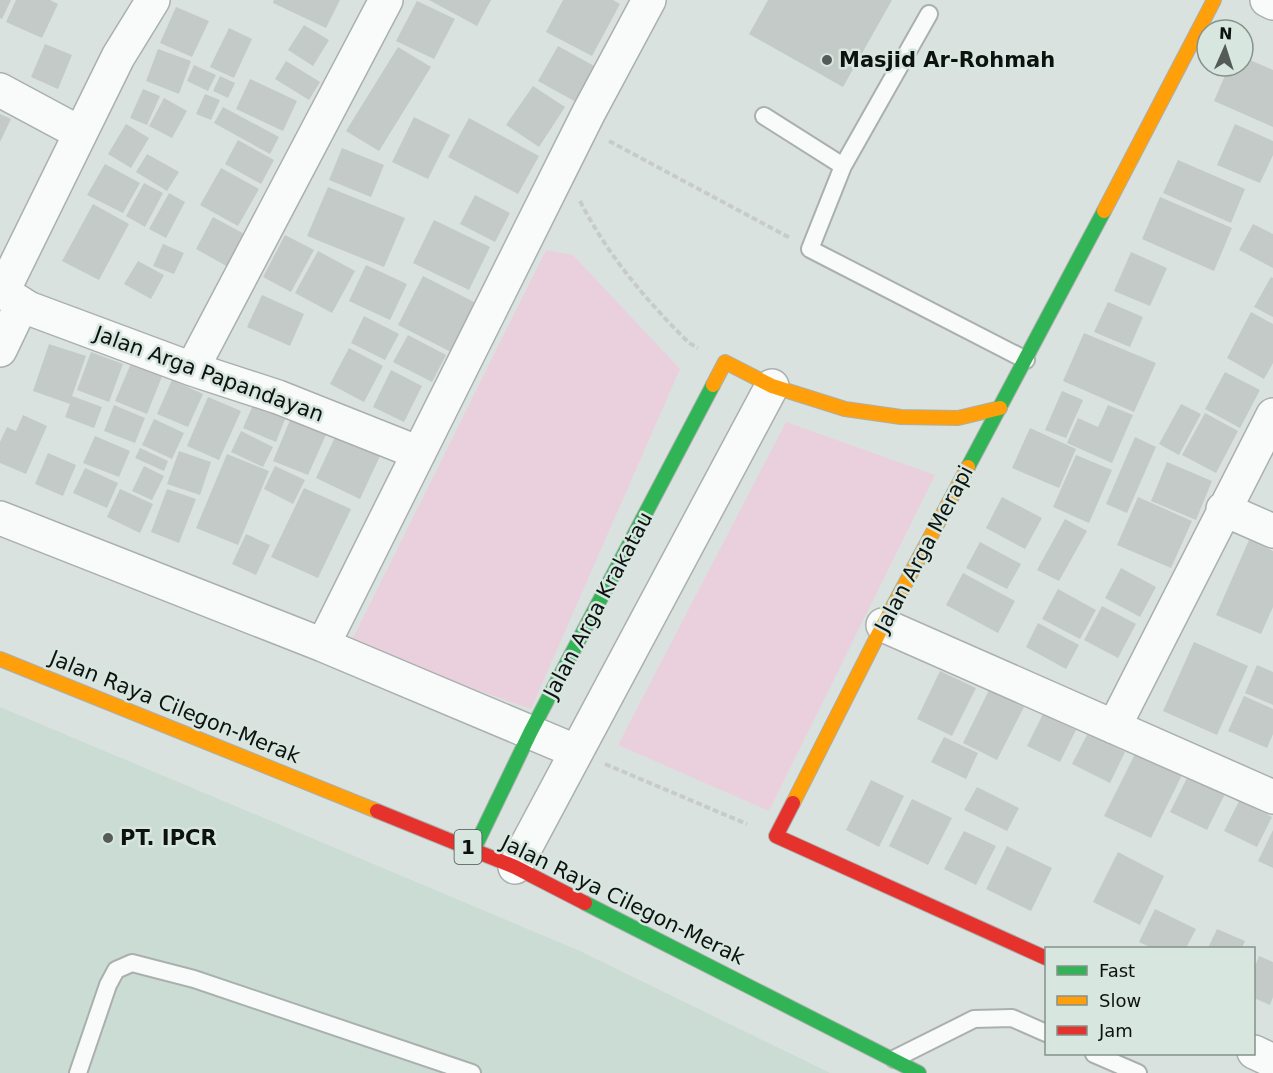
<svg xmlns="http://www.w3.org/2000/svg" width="1273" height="1073" font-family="'DejaVu Sans',sans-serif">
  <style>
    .built { fill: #cbdcd4 }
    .green { fill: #ead0dc }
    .building { fill: #c3cac7 }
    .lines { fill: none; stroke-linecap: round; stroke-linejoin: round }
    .lane-casing { stroke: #aab0ae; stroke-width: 20 }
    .street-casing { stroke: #aab0ae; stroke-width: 36 }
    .fast-casing { stroke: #aab0ae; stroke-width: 16 }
    .slow-casing { stroke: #aab0ae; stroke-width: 16 }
    .jam-casing { stroke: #aab0ae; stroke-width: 16 }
    .path { stroke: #c8cbca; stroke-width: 4; stroke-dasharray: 6 3; stroke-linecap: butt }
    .lane { stroke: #f9fbfa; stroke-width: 16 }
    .street { stroke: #f9fbfa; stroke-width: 33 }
    .fast { stroke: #30b455; stroke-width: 14 }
    .slow { stroke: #ff9f0a; stroke-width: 14 }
    .jam { stroke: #e5322d; stroke-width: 14 }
    .poi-dot { fill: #555b58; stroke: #d7e6df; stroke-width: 2 }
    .labels { text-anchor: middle; stroke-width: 5; stroke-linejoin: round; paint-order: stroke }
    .shield { fill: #d7e6df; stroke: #4a524e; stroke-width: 1.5 }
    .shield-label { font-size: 20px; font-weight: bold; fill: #0d1210 }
    .poi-label { font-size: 21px; font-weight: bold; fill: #0d1210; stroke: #d7e6df; text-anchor: start }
    .street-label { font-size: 21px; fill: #0d1210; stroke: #d7e6df }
  </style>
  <rect width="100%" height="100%" fill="#dae2df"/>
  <!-- built -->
  <path class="built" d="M0,707L580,951L830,1073H0Z"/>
  <!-- green -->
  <path class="green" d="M546,250L573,255L680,369L531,709L349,646Z
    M786,422L935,475L769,811L618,745Z"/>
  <!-- building -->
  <path class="building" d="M0,0H11L2,19L0,18Z
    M16,0H50L58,4L42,38L6,22Z
    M274,0H340L326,28L273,3Z
    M429,0H491L477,26Z
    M563,0H613L620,4L592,56L546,32Z
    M768,0H892L843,87L749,34Z
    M417,1L455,19L434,59L396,41Z
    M176,7L209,21L192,57L160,43Z
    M304,25L329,40L313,66L288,50Z
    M229,28L252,39L234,78L210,67Z
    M45,44L72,55L58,89L31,77Z
    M558,46L596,67L576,102L538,81Z
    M398,47L431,67L379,151L346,131Z
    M158,49L191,61L179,94L146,81Z
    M1243,57L1273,70V127L1214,101L1229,66H1243Z
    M286,61L320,82L309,100L275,79Z
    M194,65L216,75L208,91L187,81Z
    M220,76L235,83L228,98L213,91Z
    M250,79L297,101L283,131L236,109Z
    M533,86L565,107L539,147L506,125Z
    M143,89L160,96L147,125L130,118Z
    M205,94L220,100L211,120L196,114Z
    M164,98L187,111L172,138L149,126Z
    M223,107L279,137L270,154L214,123Z
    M0,114L11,119L0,142Z
    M414,117L450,135L428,179L392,162Z
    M469,118L539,156L518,194L448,157Z
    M126,124L149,138L131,168L108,154Z
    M1235,124L1273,141V155L1260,183L1217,165Z
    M238,140L274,160L261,184L225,164Z
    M342,148L384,165L371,197L329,180Z
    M147,154L179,172L167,191L136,172Z
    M1178,160L1245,189L1231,223L1163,193Z
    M105,164L140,183L123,213L87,195Z
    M221,168L259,189L238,226L200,205Z
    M144,183L163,193L145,227L126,216Z
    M328,187L405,218L384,267L307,236Z
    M169,193L185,202L166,238L149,229Z
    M475,195L510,213L495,242L460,224Z
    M1160,197L1232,228L1214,271L1142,239Z
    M93,204L129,224L99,280L62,261Z
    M213,217L248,236L230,268L196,249Z
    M434,220L490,247L469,290L413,263Z
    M1253,224L1273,234V268L1239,250Z
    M285,235L314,250L291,292L263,277Z
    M163,244L184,253L174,274L153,266Z
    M318,251L355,271L332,313L295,293Z
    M1131,252L1167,268L1150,306L1114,291Z
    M138,261L164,275L151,299L124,284Z
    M366,265L407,284L390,320L349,301Z
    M423,276L476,303L451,352L398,325Z
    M1271,277L1273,278V317L1254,307Z
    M262,295L304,314L290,346L247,327Z
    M1108,302L1143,317L1130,347L1094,332Z
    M1251,312L1273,324V363L1264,379L1227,358Z
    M364,316L399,334L385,360L351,343Z
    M1084,333L1156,363L1134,412L1063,381Z
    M408,335L446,355L432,382L393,362Z
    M49,344L86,356L72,396L102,407L94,428L65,417L70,404L33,391Z
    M349,348L383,366L364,402L330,384Z
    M91,352L123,364L109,402L77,390Z
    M132,361L163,374L147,414L115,401Z
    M391,370L422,386L404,422L373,407Z
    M1225,372L1260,390L1240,428L1205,409Z
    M172,380L203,394L188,427L157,414Z
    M1062,391L1083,400L1066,438L1045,430Z
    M208,397L241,411L219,460L187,446Z
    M1181,404L1201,414L1179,455L1159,444Z
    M114,405L145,418L135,443L104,431Z
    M253,405L285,419L276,442L243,428Z
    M1108,405L1133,415L1112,463L1067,443L1078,418L1098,427Z
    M293,413L329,428L308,475L273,461Z
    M1205,413L1238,431L1216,473L1182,455Z
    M23,415L47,426L26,474L0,463V442L7,427L16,431Z
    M154,419L184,433L172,459L142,445Z
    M1030,428L1076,449L1059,488L1012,468Z
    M241,431L273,447L263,467L231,452Z
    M336,435L380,456L360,499L316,478Z
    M95,436L130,451L119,477L83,463Z
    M1135,437L1156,447L1127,513L1106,504Z
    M140,448L168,461L164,471L135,458Z
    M179,451L211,462L200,495L167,484Z
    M48,453L76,465L63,496L35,484Z
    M227,454L269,471L238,545L196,528Z
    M1076,455L1112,470L1089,523L1053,507Z
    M1167,462L1212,481L1196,520L1151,501Z
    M144,466L164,476L152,500L132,491Z
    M275,466L305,480L293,504L264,489Z
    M85,468L118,483L107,508L73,493Z
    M304,488L351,509L318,578L271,557Z
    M120,489L153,504L140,533L107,517Z
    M167,489L196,499L179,543L151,532Z
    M1002,497L1042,518L1025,549L986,528Z
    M1138,497L1192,521L1171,568L1117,545Z
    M1065,519L1087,531L1059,581L1037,570Z
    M246,534L270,545L256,575L232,564Z
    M1249,540L1273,551V607L1261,634L1216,615Z
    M980,542L1021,564L1007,589L966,568Z
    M1121,568L1156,587L1140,617L1105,598Z
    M963,573L1015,601L998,633L946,605Z
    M1058,589L1096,610L1080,639L1042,619Z
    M1102,606L1136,624L1118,658L1084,640Z
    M1038,623L1079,645L1066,669L1026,647Z
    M1194,642L1248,666L1217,735L1163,711Z
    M1257,665L1273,672V705L1245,693Z
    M940,671L976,688L952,736L917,719Z
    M989,690L1024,707L997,760L963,743Z
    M1244,696L1273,709V734L1267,748L1228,731Z
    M1043,714L1076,730L1060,762L1027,746Z
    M1088,733L1125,752L1110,783L1072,764Z
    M944,737L978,753L966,779L931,762Z
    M1136,752L1182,775L1151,838L1104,816Z
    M1188,776L1225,794L1207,830L1170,812Z
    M871,780L904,796L879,847L846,830Z
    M977,787L1019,808L1007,831L964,810Z
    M912,799L952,818L928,865L889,846Z
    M1239,801L1272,817L1257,847L1224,831Z
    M1273,830V868L1258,861Z
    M964,831L996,846L976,885L944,869Z
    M1007,846L1052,868L1031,911L986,889Z
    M1118,852L1164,876L1140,925L1093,902Z
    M1155,909L1196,929L1186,948H1152L1139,942Z
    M1217,929L1245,941L1242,948H1208Z
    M1259,956L1273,962V997L1270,1005L1254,998V969Z"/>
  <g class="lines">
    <!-- lane casing -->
    <g class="lane-casing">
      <path id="lane" d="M929,14L843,166L810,249L1026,360
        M764,116L843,166
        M1094,1054L1138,1073
        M894,1059L974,1019L1012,1018L1046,1033
        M78,1073L108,985L116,970L132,963L194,979L472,1073"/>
    </g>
    <!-- street casing -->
    <g class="street-casing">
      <path id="street" d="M1267,0L1273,3
        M0,90L80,133
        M0,290L28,308L192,369L278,397L419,453
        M3,291L118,57L153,0
        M0,350L22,304
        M192,369L386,0
        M1223,509L1273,531
        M0,518L323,645L575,751
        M883,625L1273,797
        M323,645L589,112L649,0
        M1114,727L1273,415
        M515,867L772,386
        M1254,1052L1273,1061"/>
    </g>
    <!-- fast casing -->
    <g class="fast-casing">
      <path id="fast" d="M968,467L1104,211
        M474,849L531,731L713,385
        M585,903L919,1073"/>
    </g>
    <!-- slow casing -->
    <g class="slow-casing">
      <path id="slow" d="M1104,211L1214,0
        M713,385L725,362L772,386L845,409L901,417L958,418L1000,408
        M0,659L377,811
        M793,803L883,625L968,467"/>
    </g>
    <!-- jam casing -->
    <g class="jam-casing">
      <path id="jam" d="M793,803L776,836L1046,958
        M377,811L515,867L585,903"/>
    </g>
    <!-- path -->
    <path class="path" d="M609,141L790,238
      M580,201C608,256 646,300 689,343L698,348
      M605,764L747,824"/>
    <!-- lane -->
    <use href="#lane" class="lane"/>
    <!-- street -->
    <use href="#street" class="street"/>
    <!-- fast -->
    <use href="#fast" class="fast"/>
    <!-- slow -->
    <use href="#slow" class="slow"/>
    <!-- jam -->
    <use href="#jam" class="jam"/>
  </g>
  <!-- markers -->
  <g class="poi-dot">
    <circle cx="827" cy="60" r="6"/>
    <circle cx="108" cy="838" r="6"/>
  </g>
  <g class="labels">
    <!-- shield labels -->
    <rect class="shield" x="454.5" y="830" width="27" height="34" rx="4.5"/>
    <g class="shield-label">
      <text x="468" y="854">1</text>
    </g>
    <!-- poi labels -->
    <g class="poi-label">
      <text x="839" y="67">Masjid Ar-Rohmah</text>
      <text x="120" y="845">PT. IPCR</text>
    </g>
    <!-- street labels -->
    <g class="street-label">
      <text transform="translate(209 374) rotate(20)" y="7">Jalan Arga Papandayan</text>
      <text transform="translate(924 549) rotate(-62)" y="7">Jalan Arga Merapi</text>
      <text transform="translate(598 605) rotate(-62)" y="7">Jalan Arga Krakatau</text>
      <text transform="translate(175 707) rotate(22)" y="7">Jalan Raya Cilegon-Merak</text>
      <text transform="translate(623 900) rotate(26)" y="7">Jalan Raya Cilegon-Merak</text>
    </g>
  </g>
  <!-- legend -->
  <rect x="1045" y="947" width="210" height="108" fill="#d7e6df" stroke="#86918c" stroke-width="1.5"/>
  <rect x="1057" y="966" width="30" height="9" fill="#30b455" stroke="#86918c" stroke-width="1.5"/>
  <text x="1099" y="977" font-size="18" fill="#0d1210">Fast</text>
  <rect x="1057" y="996" width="30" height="9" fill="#ff9f0a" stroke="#86918c" stroke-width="1.5"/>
  <text x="1099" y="1007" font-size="18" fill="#0d1210">Slow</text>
  <rect x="1057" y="1026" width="30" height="9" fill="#e5322d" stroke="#86918c" stroke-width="1.5"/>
  <text x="1099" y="1037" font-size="18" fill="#0d1210">Jam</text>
  <!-- north arrow -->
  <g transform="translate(1225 48) rotate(3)"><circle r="28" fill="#d7e6df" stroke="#86918c" stroke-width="1.5"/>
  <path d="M0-4.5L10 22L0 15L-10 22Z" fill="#555b58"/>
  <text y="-9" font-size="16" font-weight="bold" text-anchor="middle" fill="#0d1210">N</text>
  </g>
</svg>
